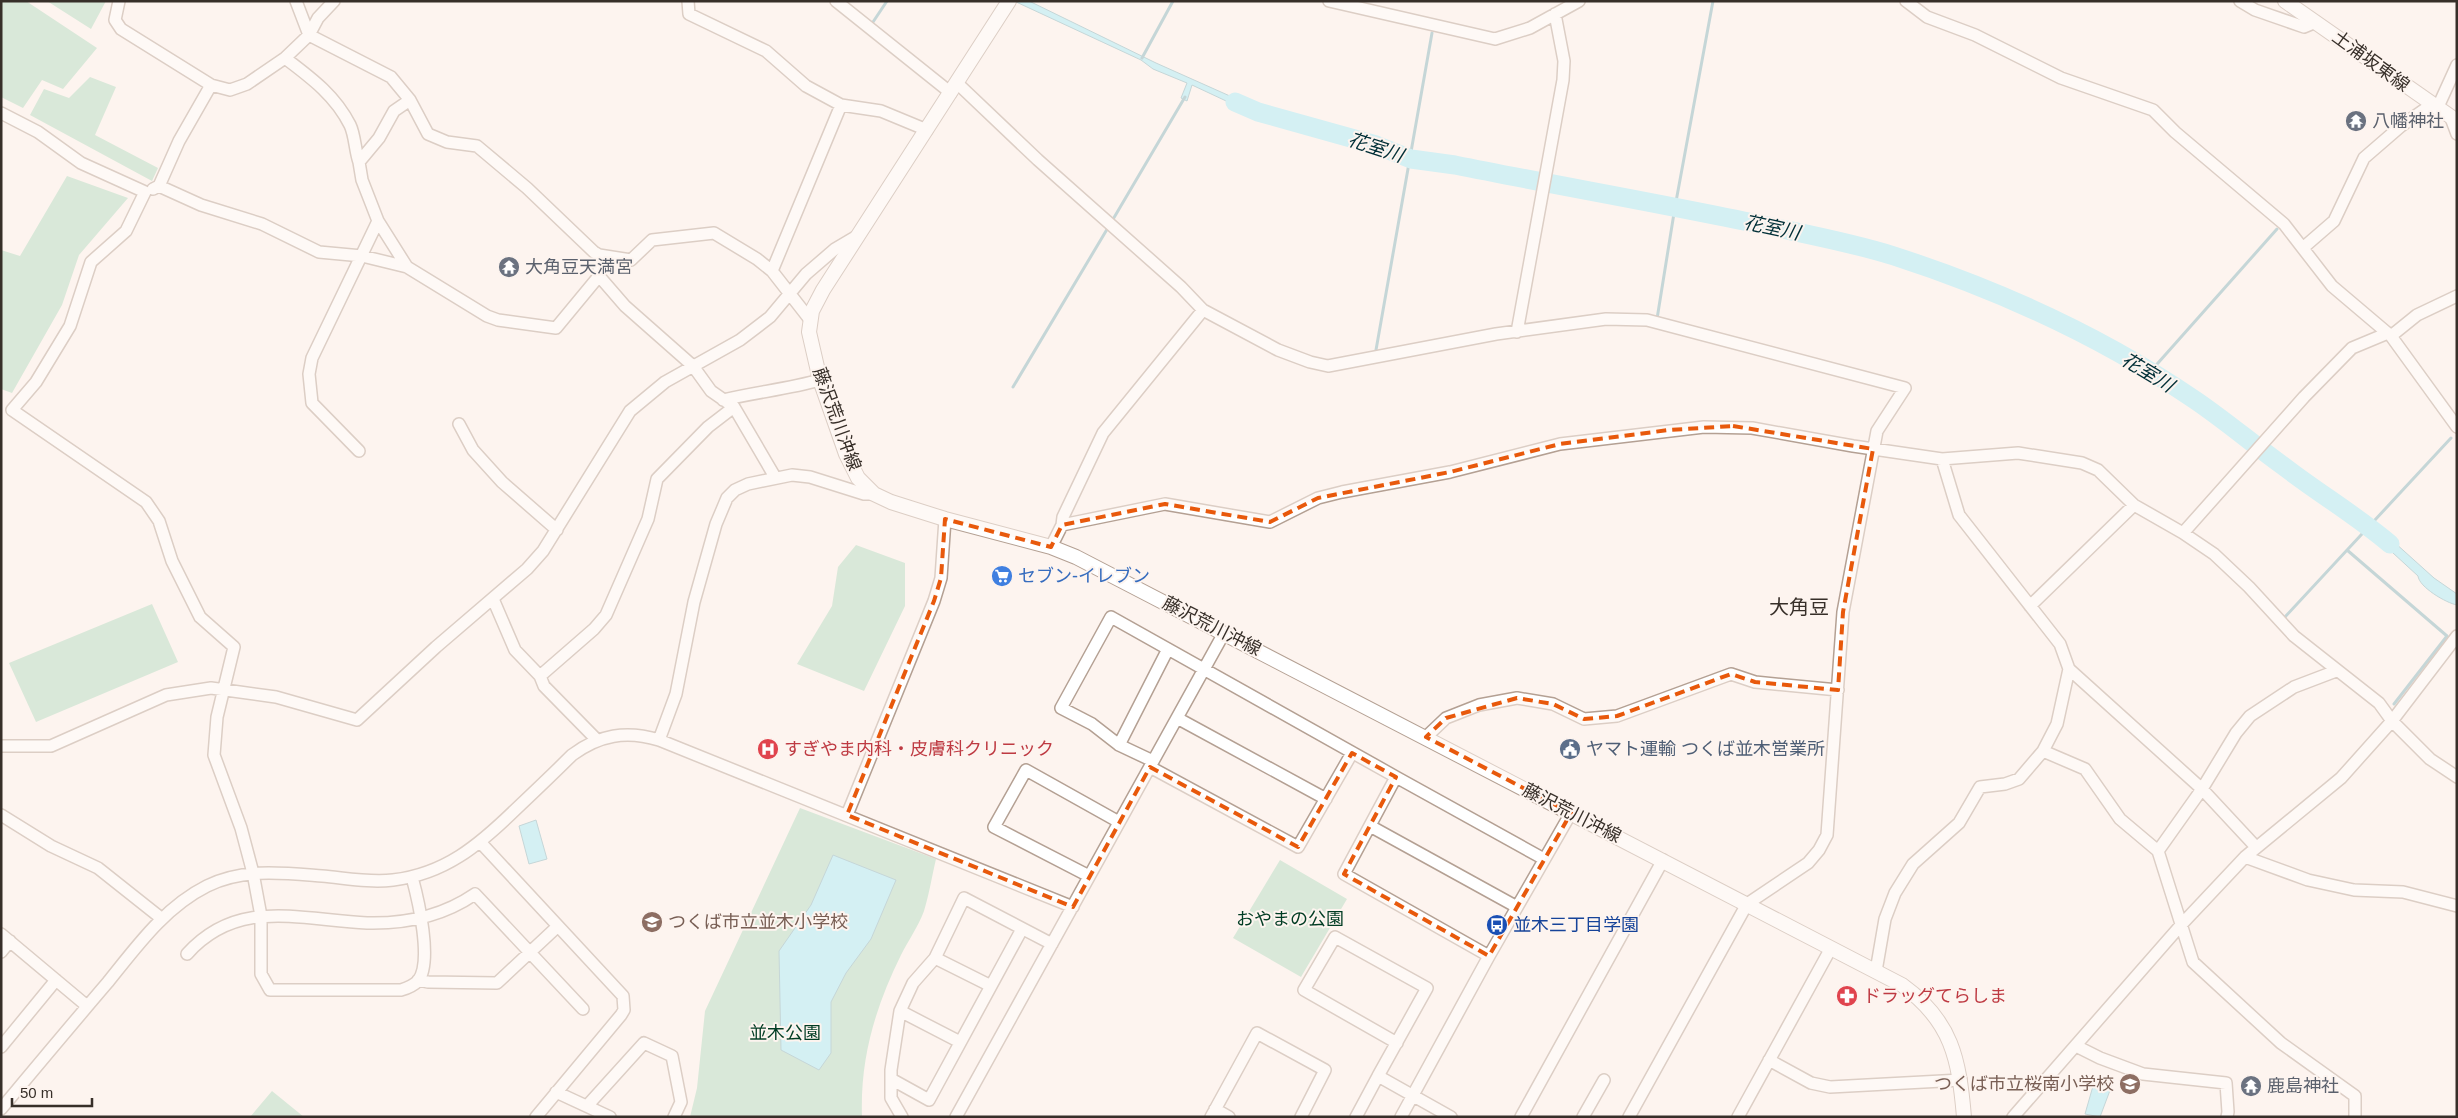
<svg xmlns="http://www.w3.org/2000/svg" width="2458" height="1118" font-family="Arial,'Noto Sans JP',sans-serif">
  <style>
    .green { fill: #aed9bf }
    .water { fill: #a2eaf9; stroke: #82b2bb }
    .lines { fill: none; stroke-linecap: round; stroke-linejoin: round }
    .stream { stroke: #82b2bb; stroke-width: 3 }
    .river { stroke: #a2eaf9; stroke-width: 19 }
    .minor-casing { stroke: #b4a093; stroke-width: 14 }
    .major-casing { stroke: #b4a093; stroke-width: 16 }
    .minor { stroke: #fff; stroke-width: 11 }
    .major { stroke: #fff; stroke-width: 14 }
    .marked { fill: none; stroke: #e8590c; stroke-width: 4; stroke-dasharray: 10 6; stroke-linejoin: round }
    .labels { text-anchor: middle; stroke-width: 4; stroke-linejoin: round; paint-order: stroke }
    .street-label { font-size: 18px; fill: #372f29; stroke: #fdf4ef }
    .worship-label { font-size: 18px; fill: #5b616d; stroke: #fdf4ef; text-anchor: start }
    .shop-label { font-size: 18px; fill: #366cbe; stroke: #fdf4ef; text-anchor: start }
    .health-label { font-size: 18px; fill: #be3a42; stroke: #fdf4ef; text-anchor: start }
    .service-label { font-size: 18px; fill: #4e5e75; stroke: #fdf4ef; text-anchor: start }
    .park-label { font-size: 18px; fill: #003c23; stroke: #fdf4ef }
    .education-label { font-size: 18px; fill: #785e54; stroke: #fdf4ef; text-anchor: start }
    .transit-label { font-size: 18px; fill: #164399; stroke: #fdf4ef; text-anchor: start }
    .water-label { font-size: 19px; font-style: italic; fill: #002f37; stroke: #fdf4ef }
    .quarter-label { font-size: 20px; fill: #372f29; stroke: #fdf4ef }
  </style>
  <rect width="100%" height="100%" fill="#fdf4ef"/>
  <!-- green -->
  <path class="green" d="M1,1H26L97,48L63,89L42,80L23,108L1,97Z
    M47,1H106L91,29Z
    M90,77L116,87L95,135L158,168L152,181L30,115L44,89L69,98Z
    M67,176L128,198L79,255L62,305L12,393L1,389V250L20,256Z
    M856,545L905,563V606L864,691L797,664L832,606L838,567Z
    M152,604L178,662L36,722L9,663Z
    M800,808L936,859C932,876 929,895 924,911C918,927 908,941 901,955C875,1008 860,1058 862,1117H690L697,1088L705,1011Z
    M1280,860L1347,899L1301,977L1233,938Z
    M272,1091L304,1117H250Z"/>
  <!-- water -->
  <path class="water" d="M1014,1H1029L1156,63L1259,109L1256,115L1192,85L1187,101L1181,98L1187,83L1153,69L1141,60Z
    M2374,524L2434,578L2457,594V605C2446,603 2419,587 2418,576L2368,530Z
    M536,820L547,859L529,864L519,826Z
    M833,855L896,880L871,939L846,973L831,1002V1053L819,1070L781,1050L779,951L811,905Z
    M2095,1079L2112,1085L2100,1117L2085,1114Z"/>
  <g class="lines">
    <!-- stream -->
    <path class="stream" d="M873,22L887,1
      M1142,58L1173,1
      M1112,221L1185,97
      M1657,319L1675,207L1713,1
      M1376,350L1432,33
      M2150,372L2277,229
      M1013,387L1109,226
      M2347,550L2447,636L2394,704
      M2284,618L2451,438"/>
    <!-- river -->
    <path class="river" d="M1235,102L1258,112L1376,145L1411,159L1455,165C1559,186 1664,204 1768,226C1810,235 1853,243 1894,256C1999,290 2104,338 2195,400C2226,421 2255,446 2286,468C2320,494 2357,516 2390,544"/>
    <!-- minor casing -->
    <g class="minor-casing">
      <path id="minor" d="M119,1L115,20L121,29L211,85L230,90L247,84L285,58L309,35L318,18L334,1
        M296,1L309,35L391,77L410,100L428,134L447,142L477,146L527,188L594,252L599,255L631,260L652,240L714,233L757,259L772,271L811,321
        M688,1L689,14L766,51L806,86L841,105L881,111L927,130
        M836,1L951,93
        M1329,1L1495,39L1530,28L1579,1
        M1906,1L1927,17L1975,35L2061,78L2153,110L2175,132L2284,224L2332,286L2391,336L2457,427
        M2240,1L2255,10L2304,27L2316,22
        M285,58C310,77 335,95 350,125C355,135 355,151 359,162
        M957,83L1038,160L1181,287L1203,310L1278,350L1310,362L1328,366L1496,334L1606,319L1647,320L1905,388L1877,431L1843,612L1827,835L1819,850L1808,863L1747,904L1629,1117
        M2437,109L2457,65
        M1,113L38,132L81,163L145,192L126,231L91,262L70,326L36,382L12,410L146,502L159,521L172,561L200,617L234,647L217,717L214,755L241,828L253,873L261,916V974L270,990H401C408,988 413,986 418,981C433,962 418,899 412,877
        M2451,118L2457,134
        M159,186L201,205L262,224L319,252L362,256L407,267L487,316L498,320L556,328L599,276V255
        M153,189L159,186L179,141L211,85
        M378,221L407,267
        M2304,247L2334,221L2364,158L2401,126L2431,105
        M772,271L841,105
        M599,276L625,306L693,366L711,391L734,407L775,477
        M1517,332L1563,80L1564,61L1555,14
        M2391,336L2417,315L2457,296
        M723,400C756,392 788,389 820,380
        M459,424L473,450L502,482L557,530
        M359,451L312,403L309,374L312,358L378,221L362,180L359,162L379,138L394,111L410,100
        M1062,525L1063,517L1103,433L1203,310
        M2183,533L2304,397L2352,348L2388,333
        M1051,547L1062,525L1165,504L1270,522L1318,498L1342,492L1450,472L1560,444L1704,427L1752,428L1853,446L1942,459L2018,453L2082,463L2098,470L2134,505L2183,533L2214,554L2249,587L2294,636L2379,703L2392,721L2430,759L2457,777
        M493,599L515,650L540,676L544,686L597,740
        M2030,606L2134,505
        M2069,669L2202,789L2256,847
        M2336,671L2294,687L2250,716L2236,733L2202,789L2158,851L2193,962L2281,1043L2355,1096V1117
        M540,676L594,629L606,615L648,519L657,479L708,427L734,407
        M1177,718L1326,799
        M1426,737L1446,718L1479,705L1517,698L1553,704L1584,719L1617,716L1731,674L1755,682L1838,690
        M659,740L676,694L694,602L716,524L727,498L735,490L748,484L792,475L810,477L864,494H874
        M1119,745L1168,649
        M1,746H51L166,695L211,688L276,697L357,720L436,647L527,569L543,551L630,411L665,382L740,340L770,317L806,274L835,249L857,236
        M2043,751L2085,769L2120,819L2158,851
        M1153,761L1119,745L1092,724L1061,708L1111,617L1396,777
        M1150,767L1298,847L1352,753
        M1,815L51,846L98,868L161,918
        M847,815L934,601L941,578L945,519
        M1370,826L1517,907
        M481,843L623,996L624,1010L621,1015L536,1117
        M2245,857L2308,880L2354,890L2403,892L2457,906
        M1089,876L994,827L1026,770L1119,822
        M1,934L87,1006
        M1,952L10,941
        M187,954C238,897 301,920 367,923C406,924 443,916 475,894L583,1009
        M1489,956L1344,874L1396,777L1544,859
        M935,958L991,986
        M1876,971L1885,919L1895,893L1913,864L1959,823L1980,787L2005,784L2019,779L2043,751L2057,724L2069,669L2060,644L1959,515L1942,459
        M418,980L428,982L497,983L558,926
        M900,1011L960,1042
        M2076,1046L2100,1058L2143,1074L2226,1083L2228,1112L2227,1117
        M1,1047L56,980
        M1769,1060L1811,1083L1830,1087L1961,1080
        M1378,1076L1427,988L1335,937L1304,990L1397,1043
        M891,1079L929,1100L1022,929
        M556,1092L610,1117
        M587,1106L644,1043L672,1056L681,1102L674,1117
        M1,1109C37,1066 72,1024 108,982C137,946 165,907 207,886C243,868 283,873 322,876C345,878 370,883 393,880C445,874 479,845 515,810C534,792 553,774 572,755C599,735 626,730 659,740L1073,907
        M1215,1109L1229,1117
        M902,1117L891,1098V1070L900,1011L913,983L935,958L964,898L1052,944
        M956,1117L1224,633
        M1211,1117L1257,1033L1325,1070L1301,1117
        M1356,1117L1378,1076L1451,1117
        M1401,1117L1489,956L1571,813
        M1521,1117L1663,860
        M1583,1117L1604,1080
        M1738,1117L1831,948
        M2013,1117L2181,925L2245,857L2341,778L2392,721L2457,636"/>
    </g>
    <!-- major casing -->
    <g class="major-casing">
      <path id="major" d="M1009,1L823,290L812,311L809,332L820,380L846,454L858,478L874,494L891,502L945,519L1051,547L1076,557L1902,985C1952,1021 1959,1059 1964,1117
        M2285,1L2457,121"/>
    </g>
    <!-- minor -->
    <use href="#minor" class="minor"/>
    <!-- major -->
    <use href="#major" class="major"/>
  </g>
  <!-- marked area -->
  <path d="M0 0H2458V1118H0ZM1733,426L1873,449L1843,612L1838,690L1755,682L1731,674L1617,716L1584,719L1553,704L1517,698L1446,718L1426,737L1571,813L1489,956L1344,874L1396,777L1352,753L1298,847L1150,767L1073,907L847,815L934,601L941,578L945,519L1051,547L1062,525L1165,504L1270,522L1318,498L1450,472L1560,444L1669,430Z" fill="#fdf4ef" fill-opacity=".55" fill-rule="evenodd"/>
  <path class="marked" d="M1733,426L1873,449L1843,612L1838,690L1755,682L1731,674L1617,716L1584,719L1553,704L1517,698L1446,718L1426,737L1571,813L1489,956L1344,874L1396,777L1352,753L1298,847L1150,767L1073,907L847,815L934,601L941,578L945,519L1051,547L1062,525L1165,504L1270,522L1318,498L1450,472L1560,444L1669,430Z"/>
  <!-- icons -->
  <defs>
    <g id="temple-disc" transform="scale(1.125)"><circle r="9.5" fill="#6b7280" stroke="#fdf4ef"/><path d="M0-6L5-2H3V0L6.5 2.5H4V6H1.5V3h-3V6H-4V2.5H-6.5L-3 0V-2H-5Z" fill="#fff"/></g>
    <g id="supermarket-disc" transform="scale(1.125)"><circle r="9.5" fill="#3f7fe0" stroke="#fdf4ef"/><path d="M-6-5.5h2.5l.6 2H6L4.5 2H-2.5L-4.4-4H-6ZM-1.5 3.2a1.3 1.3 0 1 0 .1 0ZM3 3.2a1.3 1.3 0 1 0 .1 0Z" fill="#fff"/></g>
    <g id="hospital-disc" transform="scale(1.125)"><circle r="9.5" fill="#e0444e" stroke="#fdf4ef"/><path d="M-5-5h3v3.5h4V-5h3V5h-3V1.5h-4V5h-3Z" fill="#fff"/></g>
    <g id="civic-disc" transform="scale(1.125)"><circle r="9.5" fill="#5c6f8a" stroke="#fdf4ef"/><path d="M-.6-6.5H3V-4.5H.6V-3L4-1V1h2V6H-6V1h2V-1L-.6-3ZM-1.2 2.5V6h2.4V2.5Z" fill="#fff"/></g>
    <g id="school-disc" transform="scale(1.125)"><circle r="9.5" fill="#8d6e63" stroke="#fdf4ef"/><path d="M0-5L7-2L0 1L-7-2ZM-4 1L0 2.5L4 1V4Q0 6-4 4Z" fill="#fff"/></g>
    <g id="bus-disc" transform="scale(1.125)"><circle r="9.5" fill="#1a4fb4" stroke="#fdf4ef"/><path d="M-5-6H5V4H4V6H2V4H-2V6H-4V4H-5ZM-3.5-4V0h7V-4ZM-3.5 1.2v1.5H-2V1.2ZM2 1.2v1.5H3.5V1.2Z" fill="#fff"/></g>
    <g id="pharmacy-disc" transform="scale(1.125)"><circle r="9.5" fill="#e0444e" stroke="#fdf4ef"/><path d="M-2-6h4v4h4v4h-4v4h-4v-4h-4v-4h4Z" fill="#fff"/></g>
  </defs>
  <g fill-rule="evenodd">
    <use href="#temple-disc" x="2356" y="121"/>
    <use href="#temple-disc" x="509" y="267"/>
    <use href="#supermarket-disc" x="1002" y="576"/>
    <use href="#hospital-disc" x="768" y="749"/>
    <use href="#civic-disc" x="1570" y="749"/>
    <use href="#school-disc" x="652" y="922"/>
    <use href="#bus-disc" x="1497" y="925"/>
    <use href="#pharmacy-disc" x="1847" y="996"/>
    <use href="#school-disc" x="2130" y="1084"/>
    <use href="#temple-disc" x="2251" y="1086"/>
  </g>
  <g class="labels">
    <!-- street labels -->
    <g class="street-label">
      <text transform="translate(2371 61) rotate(36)" y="6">土浦坂東線</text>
      <text transform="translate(837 419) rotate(70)" y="6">藤沢荒川沖線</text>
      <text transform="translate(1212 626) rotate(27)" y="6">藤沢荒川沖線</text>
      <text transform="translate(1572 813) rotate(27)" y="6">藤沢荒川沖線</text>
    </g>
    <!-- worship labels -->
    <g class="worship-label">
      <text x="2372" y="127">八幡神社</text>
      <text x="525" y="273">大角豆天満宮</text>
      <text x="2267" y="1092">鹿島神社</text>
    </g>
    <!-- shop labels -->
    <g class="shop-label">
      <text x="1018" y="582">セブン-イレブン</text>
    </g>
    <!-- health labels -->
    <g class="health-label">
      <text x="784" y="755">すぎやま内科・皮膚科クリニック</text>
      <text x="1863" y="1002">ドラッグてらしま</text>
    </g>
    <!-- service labels -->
    <g class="service-label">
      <text x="1586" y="755">ヤマト運輸 つくば並木営業所</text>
    </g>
    <!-- park labels -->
    <g class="park-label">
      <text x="1290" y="925">おやまの公園</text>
      <text x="785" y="1039">並木公園</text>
    </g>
    <!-- education labels -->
    <g class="education-label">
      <text x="668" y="928">つくば市立並木小学校</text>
      <text x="2114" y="1090" text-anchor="end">つくば市立桜南小学校</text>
    </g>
    <!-- transit labels -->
    <g class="transit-label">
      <text x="1513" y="931">並木三丁目学園</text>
    </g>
    <!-- water labels -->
    <g class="water-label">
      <text transform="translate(1376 147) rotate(18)" y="7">花室川</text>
      <text transform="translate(1772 227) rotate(12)" y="7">花室川</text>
      <text transform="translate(2148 372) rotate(31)" y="7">花室川</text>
    </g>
    <!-- quarter labels -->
    <g class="quarter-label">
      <text x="1799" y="614">大角豆</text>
    </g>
  </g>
  <!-- border -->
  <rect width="2458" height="1118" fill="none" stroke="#372f29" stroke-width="5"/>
  <!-- scale -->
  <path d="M12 1098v8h80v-8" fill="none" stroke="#372f29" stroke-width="2.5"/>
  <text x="20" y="1098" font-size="15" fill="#372f29" stroke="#fdf4ef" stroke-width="4" paint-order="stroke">50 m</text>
</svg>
